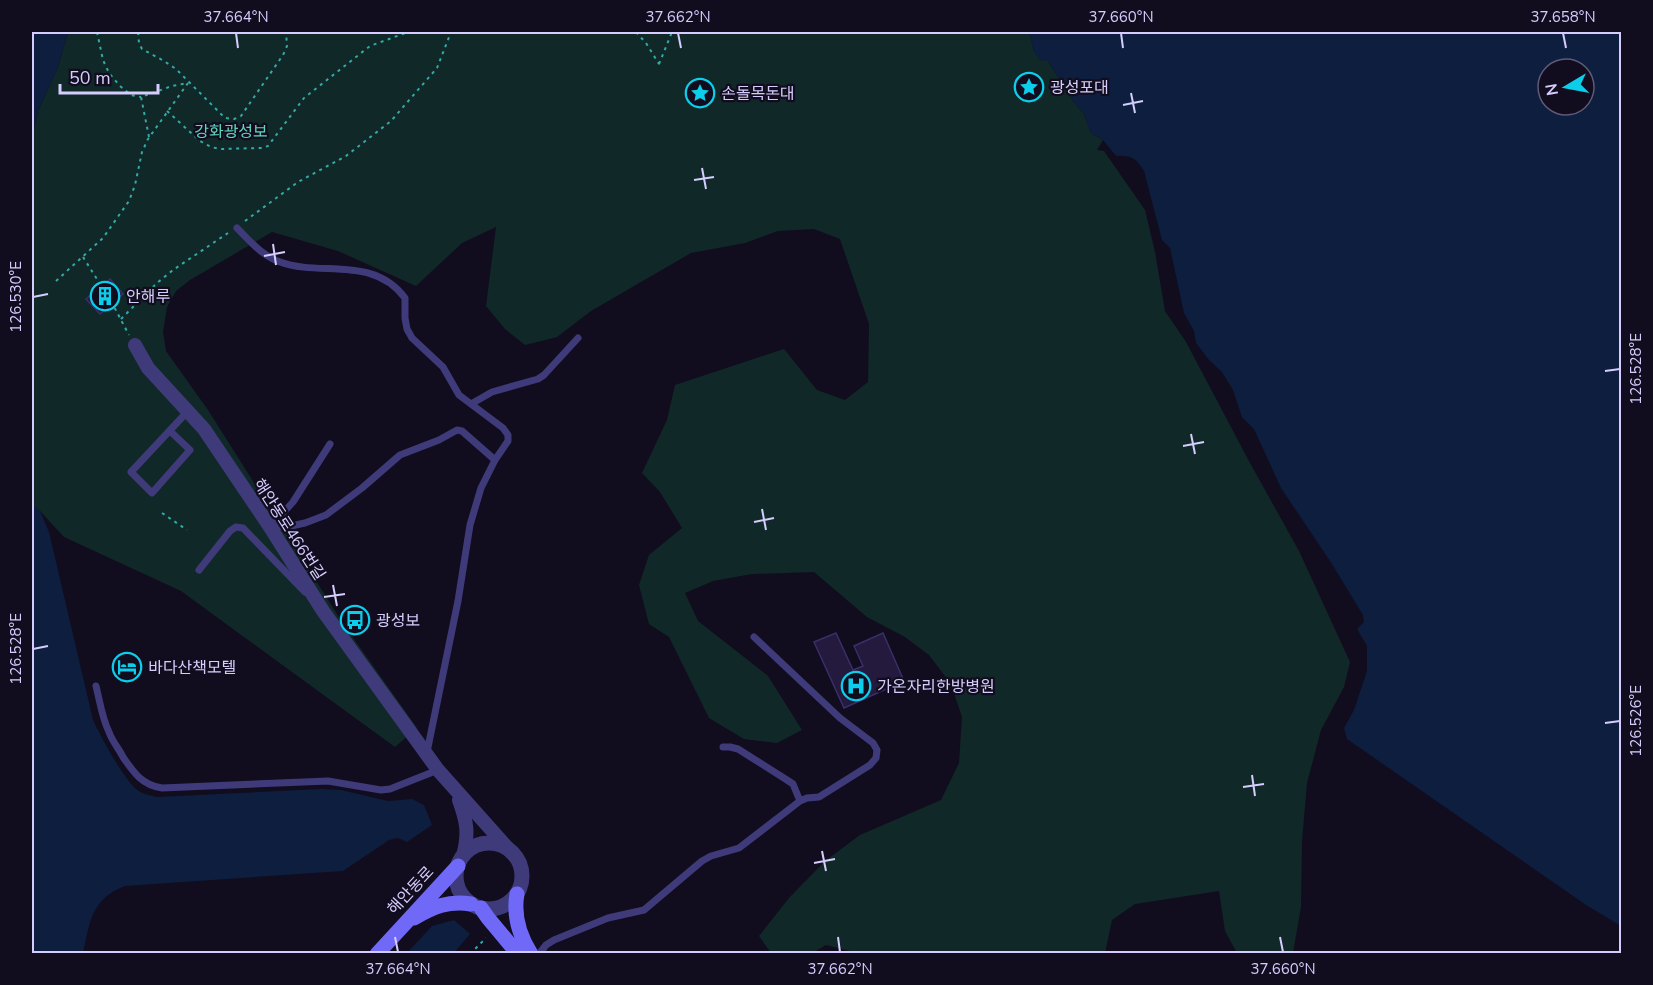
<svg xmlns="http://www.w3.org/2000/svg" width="1653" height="985" font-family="'Nunito Sans','Noto Sans KR',sans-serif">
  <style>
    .green { fill: #112828 }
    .water { fill: #0d1e3e; fill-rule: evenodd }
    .building { fill: #231a3e; stroke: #3b2e69; stroke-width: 1.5 }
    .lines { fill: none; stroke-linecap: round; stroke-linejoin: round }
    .path { stroke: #33aaa6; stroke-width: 2; stroke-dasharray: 3 4.5; stroke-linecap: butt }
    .service { stroke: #3f3b7b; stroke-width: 7 }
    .minor { stroke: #3f3b7b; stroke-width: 14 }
    .tertiary { stroke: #3f3b7b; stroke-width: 15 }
    .secondary { stroke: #7069f7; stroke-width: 15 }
    .ticks { fill: none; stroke: #d4cdfd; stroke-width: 2 }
    .labels { text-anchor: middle; stroke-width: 4.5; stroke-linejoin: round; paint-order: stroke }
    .poi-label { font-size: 16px; fill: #d4cdfd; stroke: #110d1e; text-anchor: start }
    .park-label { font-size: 16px; fill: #5ed8bd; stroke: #110d1e }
    .street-label { font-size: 16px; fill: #d4cdfd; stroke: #110d1e }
    .neatline { fill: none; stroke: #d4cdfd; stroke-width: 2 }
    .ticks-label { font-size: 15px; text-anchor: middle; fill: #d4cdfd }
  </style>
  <rect width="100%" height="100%" fill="#110d1e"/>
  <!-- green -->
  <path class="green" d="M68,32H1027L1030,35L1034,52L1048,61L1073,101L1084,114L1091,133L1103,140L1097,150L1104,151L1145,210L1155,252L1165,311L1186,342L1250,463L1299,551L1350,662L1344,687L1321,730L1307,783L1302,841L1301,907L1293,953H1237L1225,931L1219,891L1135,904L1112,920L1105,953L862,954L826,945L812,953H771L759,936L789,898L825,861L860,835L941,800L959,763L962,717L951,684L929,655L905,637L867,617L814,572L752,574L713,581L685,593L698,621L768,676L802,730L777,743L744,739L709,718L669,637L649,624L639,585L649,555L682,528L660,492L642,473L667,420L675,385L784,349L817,390L845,400L868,382L869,324L840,239L814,229L778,231L745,243L691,253L591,311L557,337L525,345L505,329L486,306L496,227L462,243L416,286L338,251L272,232L190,280L176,291L167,307L163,332L166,351L208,410L342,622L417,728L395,747L181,591L64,537L40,511L32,505V137L38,111L58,67Z"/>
  <!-- water -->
  <path class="water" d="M32,32H68L58,67L38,111L32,137Z
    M1027,32H1621V926L1586,905L1347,739L1344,728L1354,710L1367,671V646L1357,629L1364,622L1363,615L1330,561L1281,488L1254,429L1242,417L1233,390L1222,372L1209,360L1196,343L1194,331L1184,313L1170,248L1162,240L1144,171C1136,158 1131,155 1116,156L1103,140L1091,133L1084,114L1073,101L1048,61L1040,60L1034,52L1030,35ZM1548,69H1584V105H1548Z
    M32,505L40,511L49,532L93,720C102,739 121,774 135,788C141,794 149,795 157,797L320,789L341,790L388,801L412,799L424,805L432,825L407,842L398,838L389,840L343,871L125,886C91,899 90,922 83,953H32Z
    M454,920L470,934L454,953H407L432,926Z"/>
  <!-- building -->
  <path class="building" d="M110,279L123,294L100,314L86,299Z
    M836,633L853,670L863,666L854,646L883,633L904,681L844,708L814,642Z"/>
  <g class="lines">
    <!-- path -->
    <path class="path" d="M97,32L103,60L109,73L120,86L131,95L141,97
      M138,32L139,43L142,49L164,61L176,69L225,118L234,119L241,116L283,55L287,46L286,32
      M636,32L646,43L659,64
      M659,64L672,32
      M167,111L200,141L211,147L220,149L261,148L268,146L304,98L370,46L408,32
      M149,137L141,97L172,86L188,83
      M245,221L298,182L346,156L391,121L437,68L451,32
      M83,257L112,303L129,335
      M56,281L103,238L129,201L135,185L142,152L148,139L188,83
      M121,319L157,283L173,270L228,233
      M162,513L187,530
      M470,954L486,938"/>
    <!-- service -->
    <path class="service" d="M237,228C250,241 261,255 280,262C321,277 373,255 405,298V318L407,329L412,338L443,367L459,395L503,428L508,435V441L495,460L481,488L470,525L458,601L427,752
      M471,404L492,392L538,379L544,375L578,338
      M170,431L190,450L152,493L131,472L188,411
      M270,527L291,526L305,523L326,515L362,488L400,455L439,440L457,430L462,431L495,460
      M270,527L293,502L330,444
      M199,570L230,531L236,527L243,528L305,592
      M96,686C100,702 102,718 109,732C112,741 119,749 123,757C134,773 142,785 162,788L328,781L381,790L390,789L438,770
      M723,747H730L738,749L787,780L793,784L800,801
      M539,954L546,945L554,940L608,918L644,910L702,861L711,856L739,848L800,801L807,798L819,797L870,765L876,758L877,750L873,743L840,718L754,637"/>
    <!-- minor -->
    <path class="minor" d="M135,345L148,368L204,429L270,527L323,611L438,770L513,854
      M459,800C467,822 469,833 463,856"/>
    <!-- tertiary -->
    <path class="tertiary" d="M456 876a33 33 0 1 1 66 0a33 33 0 1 1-66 0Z"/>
    <!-- secondary -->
    <path class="secondary" d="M517,894C513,916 519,935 531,954
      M481,908L488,918L518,954
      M414,918C433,907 449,900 471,904
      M377,954L458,866"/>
  </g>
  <!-- ticks -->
  <path class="ticks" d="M236,33L238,48M678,33L681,48M1121,33L1123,48M1563,33L1566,48M1131,93L1135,113M1123,105L1143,101M702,168L706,189M694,180L714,177M273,244L276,265M264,256L285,252M33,297L48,294M1605,371L1620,369M1191,434L1195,454M1183,446L1204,442M762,509L766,530M754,522L774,518M333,585L337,606M324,597L345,594M33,649L48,646M1605,723L1620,721M1252,775L1255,796M1243,787L1264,784M822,851L826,871M814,863L835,859M395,937L398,952M838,937L840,952M1280,937L1283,952"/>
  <!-- icons -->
  <defs>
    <g id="sight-ring" transform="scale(1.5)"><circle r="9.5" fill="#110d1e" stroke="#0cceea" stroke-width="1.5"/><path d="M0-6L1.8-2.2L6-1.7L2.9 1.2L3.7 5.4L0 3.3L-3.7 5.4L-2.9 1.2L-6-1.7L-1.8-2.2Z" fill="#0cceea"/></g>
    <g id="building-ring" transform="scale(1.5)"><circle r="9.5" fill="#110d1e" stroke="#0cceea" stroke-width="1.5"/><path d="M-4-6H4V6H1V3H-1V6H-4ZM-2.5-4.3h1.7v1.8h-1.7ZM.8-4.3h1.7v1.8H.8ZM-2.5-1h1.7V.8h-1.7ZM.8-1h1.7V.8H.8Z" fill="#0cceea"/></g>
    <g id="bus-ring" transform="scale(1.5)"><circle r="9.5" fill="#110d1e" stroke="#0cceea" stroke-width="1.5"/><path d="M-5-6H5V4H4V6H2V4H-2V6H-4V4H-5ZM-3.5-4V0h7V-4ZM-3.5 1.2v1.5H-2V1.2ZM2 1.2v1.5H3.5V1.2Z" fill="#0cceea"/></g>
    <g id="hotel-ring" transform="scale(1.5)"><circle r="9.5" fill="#110d1e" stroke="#0cceea" stroke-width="1.5"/><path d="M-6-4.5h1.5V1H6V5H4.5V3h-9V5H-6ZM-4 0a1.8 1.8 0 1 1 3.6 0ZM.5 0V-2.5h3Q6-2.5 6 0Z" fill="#0cceea"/></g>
    <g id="hospital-ring" transform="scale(1.5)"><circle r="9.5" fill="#110d1e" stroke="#0cceea" stroke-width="1.5"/><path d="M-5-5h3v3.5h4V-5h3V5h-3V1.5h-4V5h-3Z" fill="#0cceea"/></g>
  </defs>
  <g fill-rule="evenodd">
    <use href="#sight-ring" x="1029" y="87"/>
    <use href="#sight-ring" x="700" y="93"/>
    <use href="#building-ring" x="105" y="296"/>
    <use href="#bus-ring" x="355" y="620"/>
    <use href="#hotel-ring" x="127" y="667"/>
    <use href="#hospital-ring" x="856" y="686"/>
  </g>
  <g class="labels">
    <!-- poi labels -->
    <g class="poi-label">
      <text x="1050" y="93">광성포대</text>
      <text x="721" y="99">손돌목돈대</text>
      <text x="126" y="302">안해루</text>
      <text x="376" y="626">광성보</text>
      <text x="148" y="673">바다산책모텔</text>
      <text x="877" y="692">가온자리한방병원</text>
    </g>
    <!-- park labels -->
    <g class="park-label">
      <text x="231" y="137">강화광성보</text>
    </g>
    <!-- street labels -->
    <g class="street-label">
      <text transform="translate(290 529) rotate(57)" y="6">해안동로466번길</text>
      <text transform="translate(410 890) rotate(-47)" y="6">해안동로</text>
    </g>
  </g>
  <!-- border -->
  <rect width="1653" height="985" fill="none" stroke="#110d1e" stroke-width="66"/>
  <!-- north arrow -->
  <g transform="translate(1566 87) rotate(260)"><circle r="28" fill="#110d1e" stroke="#5f5a77" stroke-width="1.5"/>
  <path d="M0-4.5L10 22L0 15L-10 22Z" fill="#0cceea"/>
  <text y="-9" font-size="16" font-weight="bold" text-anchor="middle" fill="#d4cdfd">N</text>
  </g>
  <!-- scale -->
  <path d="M60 84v9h98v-9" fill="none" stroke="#d4cdfd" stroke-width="3"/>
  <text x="69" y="84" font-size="18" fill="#d4cdfd" stroke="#110d1e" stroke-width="4.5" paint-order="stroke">50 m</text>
  <rect x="33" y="33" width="1587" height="919" class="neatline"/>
  <g class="ticks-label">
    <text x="236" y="22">37.664°N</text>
    <text x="678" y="22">37.662°N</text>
    <text x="1121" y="22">37.660°N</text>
    <text x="1563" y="22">37.658°N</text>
    <text transform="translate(16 297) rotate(-90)" y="5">126.530°E</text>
    <text transform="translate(1636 369) rotate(-90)" y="5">126.528°E</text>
    <text transform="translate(16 649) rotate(-90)" y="5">126.528°E</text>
    <text transform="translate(1636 721) rotate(-90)" y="5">126.526°E</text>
    <text x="398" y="974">37.664°N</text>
    <text x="840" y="974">37.662°N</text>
    <text x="1283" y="974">37.660°N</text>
  </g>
</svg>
